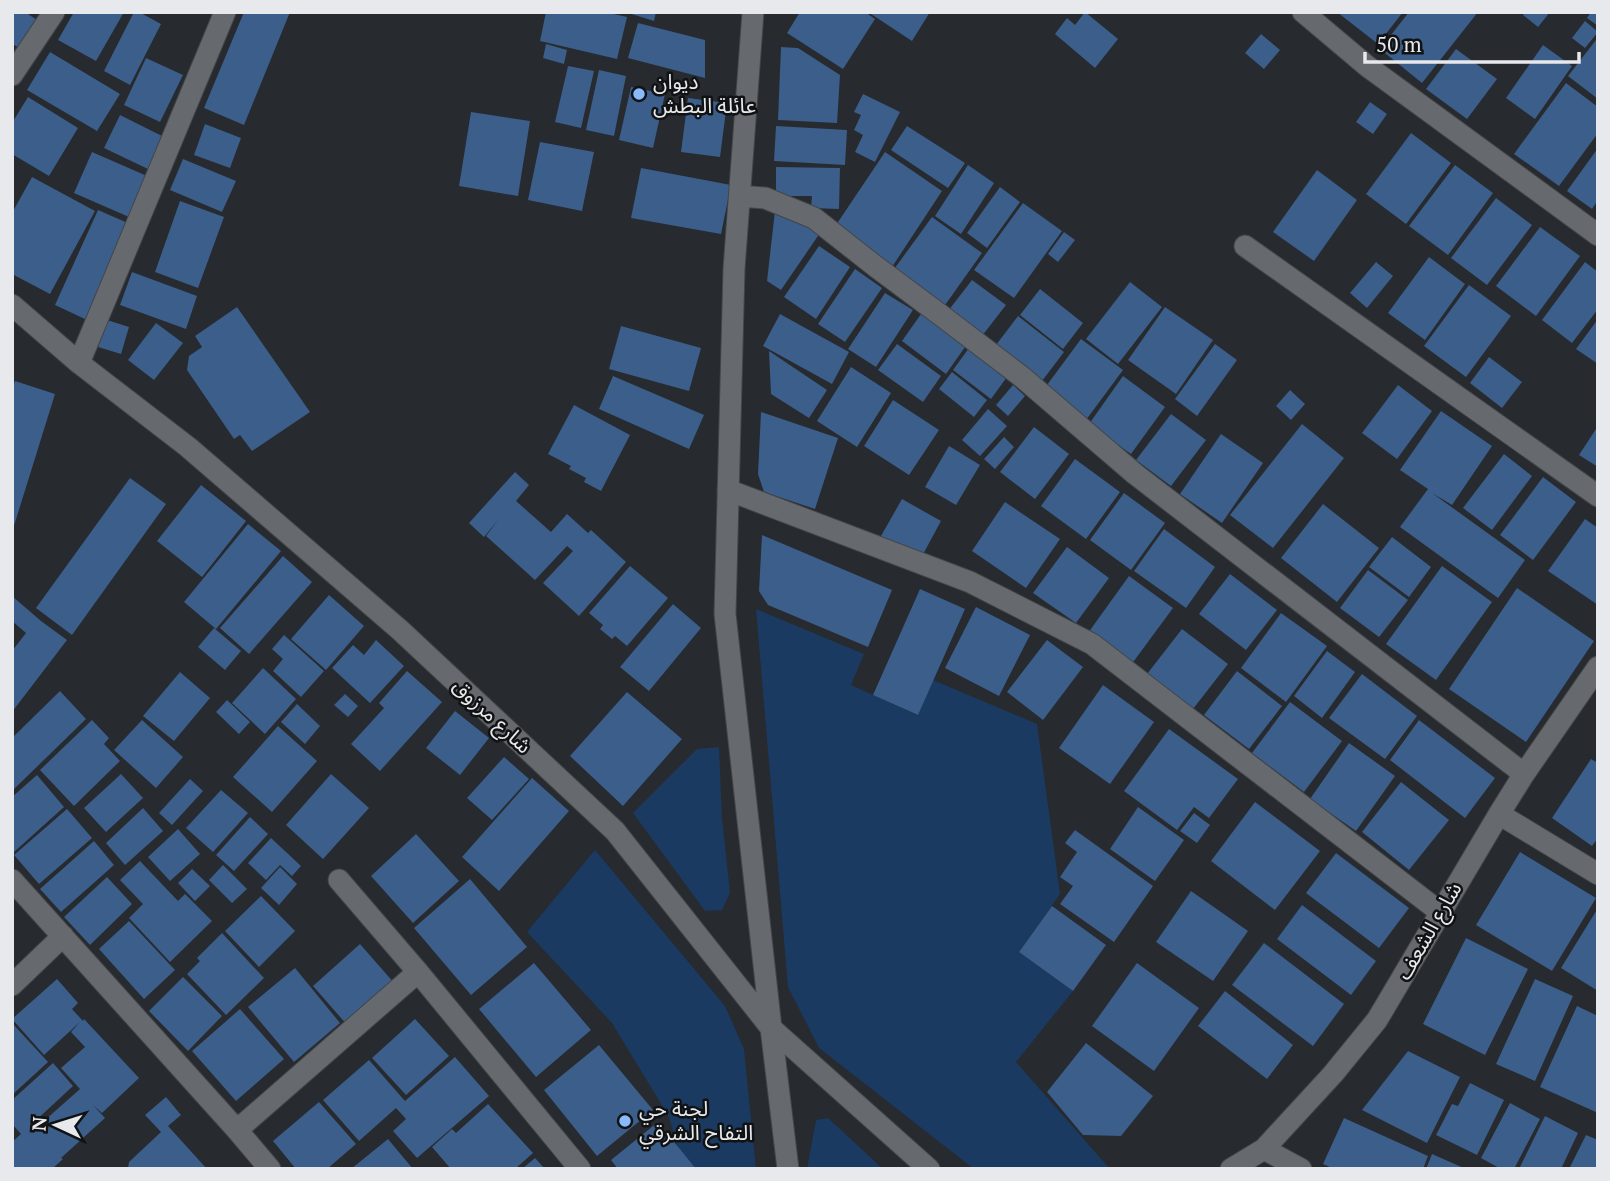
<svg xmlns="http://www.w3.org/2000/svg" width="1610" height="1181" font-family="'PT Serif','Noto Sans Arabic',serif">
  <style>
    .green { fill: #1b3a61 }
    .building { fill: #3b5e8b }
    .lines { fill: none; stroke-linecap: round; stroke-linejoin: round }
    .minor-casing { stroke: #444649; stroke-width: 23 }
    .minor { stroke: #666a6e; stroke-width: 21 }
    .poi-dot { fill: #88bafc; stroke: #111214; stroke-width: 2.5 }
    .labels { text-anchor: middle; stroke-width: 5; stroke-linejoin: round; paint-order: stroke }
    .poi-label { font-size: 21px; fill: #e7e9ec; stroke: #111214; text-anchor: start }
    .street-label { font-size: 21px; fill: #e7e9ec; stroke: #111214 }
  </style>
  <rect width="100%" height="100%" fill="#272a2e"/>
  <!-- green -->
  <path class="green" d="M756,609L864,654L851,685L917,715L933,680L1037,724L1060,894L1019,952L1073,991L1016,1062L1110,1169H974L819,1048L788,987Z
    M719,747L722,818L730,893L722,910L705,911L633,813L697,749Z
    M595,850L725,1006L744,1049L756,1169H684L669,1117L612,1023L527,932Z
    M828,1118L883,1169H807L816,1120Z"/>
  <!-- building -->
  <path class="building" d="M12,12H25L37,20L20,48L12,44Z
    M74,12H124L96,61L58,40Z
    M134,12H139L161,24L130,85L104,71Z
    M244,12H290L244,125L204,108Z
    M546,12H605L627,17L617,59L540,41Z
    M625,12H656L654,21Z
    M800,12H865L875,19L843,69L787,33Z
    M868,12H930L912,41Z
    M1085,12L1118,39L1095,68L1055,34L1067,18L1075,25Z
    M1337,12H1403L1378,44Z
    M1409,12H1478L1422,83L1380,49Z
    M1525,12H1550L1538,27L1523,15Z
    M1591,12H1598V26L1587,18Z
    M1585,21L1598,32L1585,48L1572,38Z
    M638,23L705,40V78L628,58Z
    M1261,34L1280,50L1264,69L1245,53Z
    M1596,40L1598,41V99L1568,76Z
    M546,44L567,50L564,64L543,58Z
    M1543,45L1572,66L1535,119L1506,98Z
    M781,47L798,48L840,75L837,123L778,120Z
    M1456,49L1497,79L1467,119L1426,89Z
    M50,52L120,94L97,131L27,90Z
    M146,58L183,75L160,122L124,105Z
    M568,66L594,71L581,128L555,122Z
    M599,70L626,76L614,136L586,130Z
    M1566,83L1598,107V133L1559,186L1514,154Z
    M631,87L665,94L653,148L619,140Z
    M863,94L900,112L875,162L855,152L863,135L854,130L861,115L854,112Z
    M28,97L78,128L49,176L12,154V123Z
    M688,98L727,103L720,157L681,152Z
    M1370,102L1387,114L1373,134L1356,122Z
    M471,112L530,121L518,196L459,186Z
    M120,115L164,137L148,169L104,148Z
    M205,124L241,138L230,168L194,155Z
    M776,126L847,130L845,165L774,161Z
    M907,126L965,163L948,188L891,150Z
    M1411,133L1451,163L1406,224L1366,194Z
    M540,142L594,152L582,211L528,200Z
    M1598,148V200L1592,209L1567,191Z
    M92,152L147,176L129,217L74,193Z
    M885,152L942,191L892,267L834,228Z
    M183,159L236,181L222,212L170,190Z
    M968,165L994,183L961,234L935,216Z
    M1455,165L1493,193L1448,255L1409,226Z
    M776,167L840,168L839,209L811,208L812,196H776Z
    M641,168L731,185L721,234L631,218Z
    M1317,170L1357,200L1314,261L1273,232Z
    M32,177L95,211L50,294L12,274V213Z
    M1000,187L1020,202L987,248L967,233Z
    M1496,198L1532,225L1487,285L1451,258Z
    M180,201L224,217L198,288L155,272Z
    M776,202L820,233L781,290L767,281Z
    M1023,203L1062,231L1014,298L974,270Z
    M98,210L130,224L87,320L55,305Z
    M932,217L982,253L943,308L892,272Z
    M1540,227L1580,256L1536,316L1496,286Z
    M1064,232L1075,240L1058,262L1048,254Z
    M819,246L850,267L816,319L784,297Z
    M1429,257L1465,284L1425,340L1388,313Z
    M1376,262L1393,276L1367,308L1350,293Z
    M1585,262L1598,272V309L1572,343L1542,320Z
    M855,269L882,288L845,342L818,324Z
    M132,272L197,296L186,329L120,305Z
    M972,280L1006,305L982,336L948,311Z
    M1130,282L1162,307L1118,364L1086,339Z
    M1469,285L1511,316L1466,377L1424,346Z
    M1040,289L1083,323L1063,349L1020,315Z
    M885,293L913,310L876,367L848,349Z
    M237,307L310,412L252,451L240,435L234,439L187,370L189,356L202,347L195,336Z
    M1165,307L1213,340L1176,394L1128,360Z
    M780,314L849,352L832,384L763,346Z
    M921,314L965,347L946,374L902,341Z
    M1018,316L1064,352L1039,385L993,349Z
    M1598,319V364L1576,349Z
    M107,320L129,327L121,354L98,347Z
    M156,323L183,343L154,380L128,360Z
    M621,326L701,348L689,391L609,369Z
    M1081,339L1123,370L1086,420L1044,389Z
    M897,344L941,376L923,402L878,370Z
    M1215,344L1237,360L1197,416L1175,399Z
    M969,348L1007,377L991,399L953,370Z
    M769,351L827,390L809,418L771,394Z
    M1489,357L1522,382L1502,408L1470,383Z
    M851,367L891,393L857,447L817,421Z
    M952,372L987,400L974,417L939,389Z
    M613,376L704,415L689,449L599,409Z
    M1123,376L1165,407L1131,454L1089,424Z
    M15,381L55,394L13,529L12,388Z
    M1013,385L1025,396L1008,416L996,405Z
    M1398,385L1432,411L1397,459L1362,433Z
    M1290,390L1305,404L1291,420L1276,406Z
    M893,400L939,430L909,475L864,446Z
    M574,405L630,435L601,491L584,482L586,478L569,469L571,466L548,454Z
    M988,409L1007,426L980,456L962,440Z
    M1441,411L1492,446L1452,505L1432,493L1525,560L1498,598L1400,527L1428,489L1400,470Z
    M761,412L838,438L815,509L764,492L758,474Z
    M1171,414L1206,440L1171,486L1136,460Z
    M1302,424L1344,458L1273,548L1230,515Z
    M1034,427L1069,454L1035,499L1000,472Z
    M1596,429L1598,430V467L1579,455Z
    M1221,434L1263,463L1222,523L1180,494Z
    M1004,437L1014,447L995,469L984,459Z
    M949,446L980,465L956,505L925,487Z
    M1504,454L1532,476L1492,530L1463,508Z
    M1075,459L1120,492L1086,539L1041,506Z
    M515,472L529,485L516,501L551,532L567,514L588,533L591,530L626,562L579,616L543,583L573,551L567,546L535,580L486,536L498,520L484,537L469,523Z
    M1543,477L1576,502L1533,560L1500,535Z
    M130,478L166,504L72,635L36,608Z
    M201,485L246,521L202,577L157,541Z
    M1124,493L1165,523L1131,570L1090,540Z
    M902,499L941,521L921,558L881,536Z
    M1005,502L1060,539L1026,588L972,551Z
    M1323,504L1379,548L1337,602L1281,558Z
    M1585,519L1598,528V605L1548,571Z
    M248,524L281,551L216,629L184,602Z
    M1164,529L1215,567L1186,608L1134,571Z
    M762,535L892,590L868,647L768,605L759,591Z
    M1392,537L1431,567L1409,597L1369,567Z
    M1067,547L1109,578L1076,623L1033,593Z
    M283,556L312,582L249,654L220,628Z
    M630,566L668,598L627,646L615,636L612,639L600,629L603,625L589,613Z
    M1442,566L1492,602L1436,680L1386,644Z
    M1368,570L1408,600L1379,637L1340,608Z
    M1230,574L1277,610L1246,650L1199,614Z
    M1129,576L1173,608L1131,665L1088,633Z
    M1517,588L1594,641L1526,742L1449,689Z
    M920,589L965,609L918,715L873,695Z
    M329,595L364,626L326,670L291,639Z
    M12,596L41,621L67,640L12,712V651L26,633L12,621Z
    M673,604L701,628L649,691L620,667Z
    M976,607L1030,635L999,696L945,668Z
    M1281,613L1327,646L1286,702L1241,668Z
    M214,628L241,651L225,670L198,647Z
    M1182,629L1228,664L1193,709L1147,674Z
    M284,635L324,671L301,697L273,671L283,659L272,649Z
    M376,640L404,666L370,703L332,668L353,645L364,655Z
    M1047,640L1083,667L1043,720L1007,692Z
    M1327,651L1355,672L1322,718L1294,696Z
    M263,668L296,699L265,734L232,703Z
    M407,671L442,702L380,771L351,744L384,708L379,703Z
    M1237,671L1282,706L1249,749L1204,715Z
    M180,672L210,698L174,741L143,716Z
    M1362,674L1417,716L1385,759L1329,718Z
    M1103,685L1154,722L1110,784L1059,748Z
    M60,691L86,719L12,791V738Z
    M627,692L682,739L623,806L570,756Z
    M345,694L358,706L348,717L334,705Z
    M227,700L250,722L239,734L216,712Z
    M1290,702L1342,741L1304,792L1252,753Z
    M297,704L320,726L305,744L281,722Z
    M455,711L489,738L460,775L426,748Z
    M92,720L109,738L104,744L120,761L74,806L40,770Z
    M142,720L183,757L156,788L114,750Z
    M1419,720L1495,778L1465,818L1390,760Z
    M278,726L317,761L272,812L233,777Z
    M1169,729L1238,779L1209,818L1194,807L1177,830L1124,791Z
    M1349,743L1395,776L1356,831L1310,799Z
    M504,757L529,779L492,820L467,798Z
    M1591,759L1598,763V838L1592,846L1552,818Z
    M121,774L143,798L106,832L84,808Z
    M331,774L369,808L323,859L286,825Z
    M37,775L64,807L14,852L12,849V797Z
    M532,778L569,811L499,891L462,857Z
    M190,779L203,791L172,825L159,813Z
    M1401,782L1449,820L1409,870L1362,832Z
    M221,790L248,813L213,852L186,828Z
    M1255,802L1320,851L1275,910L1211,861Z
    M1138,807L1184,840L1155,881L1110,849Z
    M143,808L163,831L125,865L106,843Z
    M67,809L92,838L39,884L14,855Z
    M1194,813L1210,825L1197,843L1180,831Z
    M250,817L268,834L234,871L216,855Z
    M178,829L200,854L170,881L148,857Z
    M1075,830L1153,886L1114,942L1060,904L1073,886L1060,877L1077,852L1065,843Z
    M416,834L459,881L413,923L371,876Z
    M271,838L301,866L292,876L280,865L266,880L248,863Z
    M94,841L114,865L61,912L40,889Z
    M1520,852L1596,898L1552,971L1476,925Z
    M1336,853L1409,908L1379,948L1306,893Z
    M140,861L178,901L185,894L212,921L170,962L129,918L143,904L120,880Z
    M223,865L247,889L232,903L209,880Z
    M280,867L297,884L279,905L261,888Z
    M192,869L210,886L195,901L178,883Z
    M107,877L132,904L90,945L64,917Z
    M470,879L527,947L471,995L414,928Z
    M1191,891L1248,931L1213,981L1156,942Z
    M261,896L295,931L259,967L225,931Z
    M1302,905L1376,961L1351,995L1277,939Z
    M1052,906L1106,945L1073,991L1019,952Z
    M1598,908V991L1561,968Z
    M129,921L175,970L144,999L99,949Z
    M222,933L264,978L226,1015L187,974L200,961L197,958Z
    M1466,938L1528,969L1485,1055L1423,1024Z
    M1264,943L1344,1004L1313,1046L1232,985Z
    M360,944L395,984L348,1026L313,986Z
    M534,963L591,1030L536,1077L479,1009Z
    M1137,963L1199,1008L1154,1071L1092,1026Z
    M295,968L340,1023L294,1062L248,1007Z
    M183,977L222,1016L188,1051L149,1011Z
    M57,979L78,1003L72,1009L83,1021L84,1019L98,1034L139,1078L102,1113L93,1105L105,1118L61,1158L63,1159L52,1169H12V1142L21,1134L12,1124V1100L53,1063L73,1086L32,1124L36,1128L80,1089L61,1068L85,1047L71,1032L80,1022L44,1055L12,1019Z
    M1535,979L1573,996L1535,1081L1496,1064Z
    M1225,991L1293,1045L1267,1079L1198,1026Z
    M1577,1006L1598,1016V1113L1540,1087Z
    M240,1009L284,1059L236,1101L192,1051Z
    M415,1019L449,1056L406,1095L372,1058Z
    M12,1023L48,1062L12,1095Z
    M1086,1043L1153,1096L1121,1136L1083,1135L1047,1092Z
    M599,1045L653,1110L597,1156L544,1090Z
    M1408,1051L1460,1077L1427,1143L1362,1110Z
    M455,1057L489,1096L417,1158L393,1131L406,1119L396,1108L359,1141L323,1100L369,1060L405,1101Z
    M1470,1083L1504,1100L1477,1155L1436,1135L1452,1104L1458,1106Z
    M166,1097L181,1115L168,1126L207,1169H128L129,1162L161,1132L145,1115Z
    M319,1102L356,1144L327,1169H296L273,1141Z
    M1510,1103L1540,1119L1514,1169H1501L1481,1158Z
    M488,1104L533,1153L515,1169H451L432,1147L452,1129L456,1133Z
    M1545,1116L1578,1133L1561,1169H1519Z
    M1344,1118L1428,1156L1423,1169H1334L1323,1164Z
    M658,1122L696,1169H618L611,1160Z
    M1586,1135L1598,1140V1169H1569Z
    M388,1139L413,1169H351Z
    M1432,1154L1466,1169H1426Z
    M535,1158L545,1169H522Z"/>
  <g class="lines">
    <!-- minor casing -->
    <g class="minor-casing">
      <path id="minor" d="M753,12L734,269L725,614L771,1028L788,1169
        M1303,12L1367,66L1598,235
        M12,75L54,12
        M740,196L765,198L814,218L875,266L942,316L1022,377L1135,474L1524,774
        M1245,246L1598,496
        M12,305L79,363L188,447L400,630L615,831L771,1028L929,1169
        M79,363L225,12
        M728,490L970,582L1092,644L1440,912
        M1499,814L1598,874
        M12,880L237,1130L270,1169
        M339,880L418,972L580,1169
        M12,985L63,936
        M237,1130L418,972
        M1264,1149L1301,1169
        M1231,1169L1264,1149L1333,1074L1377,1020L1499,814L1524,774L1598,667"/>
    </g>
    <!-- minor -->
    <use href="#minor" class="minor"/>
  </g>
  <!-- markers -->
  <g class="poi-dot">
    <circle cx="639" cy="94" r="7"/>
    <circle cx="625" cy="1121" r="7"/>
  </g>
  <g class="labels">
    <!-- poi labels -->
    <g class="poi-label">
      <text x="653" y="89">ديوان<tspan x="653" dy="24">عائلة البطش</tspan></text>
      <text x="639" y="1116">لجنة حي<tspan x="639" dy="24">التفاح الشرقي</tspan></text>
    </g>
    <!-- street labels -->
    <g class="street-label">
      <text transform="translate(492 716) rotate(43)" y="7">شارع مرزوق</text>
      <text transform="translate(1429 931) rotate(-60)" y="7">شارع الشعف</text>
    </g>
  </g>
  <!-- border -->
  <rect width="1610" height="1181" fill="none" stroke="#e7e9ec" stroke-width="28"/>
  <!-- north arrow -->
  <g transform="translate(56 1125) rotate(274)" stroke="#111214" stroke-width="5" paint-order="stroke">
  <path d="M0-5L12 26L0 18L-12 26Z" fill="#e7e9ec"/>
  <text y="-10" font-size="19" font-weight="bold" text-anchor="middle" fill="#e7e9ec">N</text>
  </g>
  <!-- scale -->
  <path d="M1365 52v10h214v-10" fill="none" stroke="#e7e9ec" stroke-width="3.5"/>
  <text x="1376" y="52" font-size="21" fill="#e7e9ec" stroke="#111214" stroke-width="5" paint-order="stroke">50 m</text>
</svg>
